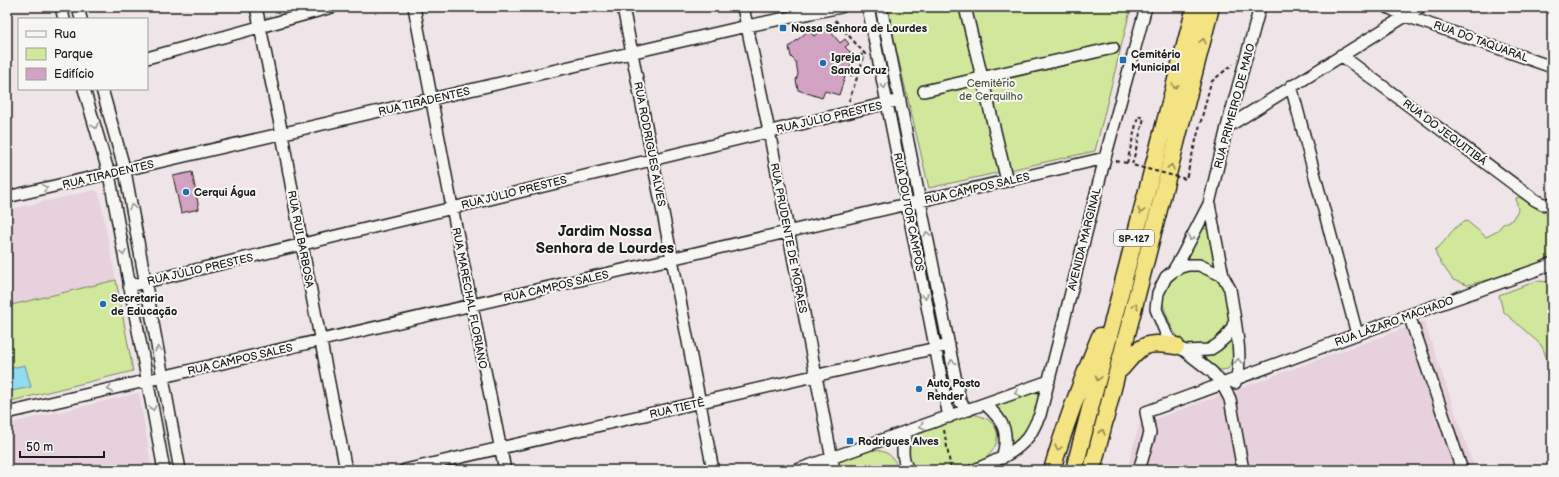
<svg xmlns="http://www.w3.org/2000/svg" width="1559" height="477" font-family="'Balsamiq Sans',sans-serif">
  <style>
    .built { fill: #e6d1dd }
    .green { fill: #d1e79c; stroke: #76825c }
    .water { fill: #90ddf0; stroke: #62909b }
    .building { fill: #d2a2c2; stroke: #1c1c1c }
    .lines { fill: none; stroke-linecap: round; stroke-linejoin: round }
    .minor-casing { stroke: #1c1c1c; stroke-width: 14 }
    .highway-casing { stroke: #1c1c1c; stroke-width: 19 }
    .path { stroke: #1c1c1c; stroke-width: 2; stroke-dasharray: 4 3; stroke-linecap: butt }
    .minor { stroke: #f6f6f2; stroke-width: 11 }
    .highway { stroke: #f4e382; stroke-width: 16 }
    .path-bridge { stroke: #1c1c1c; stroke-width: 2; stroke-dasharray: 4 3; stroke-linecap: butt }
    .oneway { stroke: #938954 }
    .oneway2 { stroke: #949492 }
    .poi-dot { fill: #1f6fb2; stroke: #f6f6f2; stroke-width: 1.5 }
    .labels { text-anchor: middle; stroke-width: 4; stroke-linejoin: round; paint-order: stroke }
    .shield { fill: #f6f6f2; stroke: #5d5d5c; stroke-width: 1 }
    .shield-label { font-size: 10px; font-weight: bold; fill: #1c1c1c }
    .poi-label { font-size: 11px; font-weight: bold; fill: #1c1c1c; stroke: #f6f6f2; text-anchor: start }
    .street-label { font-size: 11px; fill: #1c1c1c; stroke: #f6f6f2 }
    .park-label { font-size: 11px; fill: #525942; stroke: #f6f6f2 }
    .district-label { font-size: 15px; font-weight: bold; fill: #1c1c1c; stroke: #f6f6f2 }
  </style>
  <rect width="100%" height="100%" fill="#efe5e8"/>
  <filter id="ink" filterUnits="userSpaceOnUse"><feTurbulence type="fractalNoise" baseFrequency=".025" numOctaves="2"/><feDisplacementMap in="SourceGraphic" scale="8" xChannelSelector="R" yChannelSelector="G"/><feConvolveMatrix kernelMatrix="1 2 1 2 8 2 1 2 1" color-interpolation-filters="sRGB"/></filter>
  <g filter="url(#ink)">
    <!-- built -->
    <path class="built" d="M95,190L99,193L116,280L7,306V210Z
      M1424,321L1475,470H1127L1139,425Z
      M139,393L152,470H7V424Z"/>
    <!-- green -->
    <path class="green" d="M895,7H1131L1095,151L929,188L888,15Z
      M1519,197L1539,210L1552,214V256L1547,260L1488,280L1467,285L1453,280L1437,257L1435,250C1447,242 1452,225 1467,221L1486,237L1496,232L1503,224L1512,220L1518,210L1516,198Z
      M1204,228L1208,230L1215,266L1202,261L1186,260L1201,230Z
      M1196,268C1203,271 1213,273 1219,278C1231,287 1233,323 1222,335C1199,358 1177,345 1168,318C1166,312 1162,304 1162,298C1164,279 1180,271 1196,268Z
      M116,280L133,371L7,402V306Z
      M1537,281L1552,282V378L1544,351L1541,345L1503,311L1499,295Z
      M1232,335C1234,345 1235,360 1228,369L1220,370L1199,356Z
      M1035,390H1039L1041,393C1037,409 1027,440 1009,445L995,405Z
      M972,414C1016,422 996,464 962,470C949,472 926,470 912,470L906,456L910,442L924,432Z
      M869,450C884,449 895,455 898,470H838L837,463L840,460Z"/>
    <!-- water -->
    <path class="water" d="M25,365L31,387L7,392V369Z"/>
    <!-- building -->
    <path class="building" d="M826,26L840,43L845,39L849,44L845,47L851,53L852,57V61L850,69L854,71L852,76L846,74L839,95L825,91L822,98L798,90L796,80L798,74L796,62L791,57L789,47L809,30L814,36Z
      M192,172L199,209L181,213L173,176Z"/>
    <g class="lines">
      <!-- minor casing -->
      <g class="minor-casing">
        <path id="minor" d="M61,7L64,19
          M78,7L81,19
          M256,7L282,134L302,245L346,470
          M414,7L452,207L505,470
          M623,7L713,470
          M743,7L769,131L834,470
          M868,7L949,417
          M881,7L960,401L964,407L969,410
          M965,7L1007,181
          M1387,7L1406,16L1552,67
          M1341,55L1535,200L1543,204H1552
          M147,58L332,7
          M1291,86L1357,334
          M84,89L109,174L164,470
          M102,89L125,171L180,470
          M924,91L1113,48
          M1227,127L1420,7
          M7,197L747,26L841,7
          M1209,204L1223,276
          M1173,271L1182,256L1209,204L1227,127L1260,7
          M129,286L900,100
          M1409,315L1462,470
          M1185,351L1209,350L1217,345L1226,337L1232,328L1235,320L1230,289L1223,276L1199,265H1188L1181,267L1172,272L1166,277L1158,293L1156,309L1167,336L1176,346L1185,351L1212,372L1222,384L1230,399L1243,470
          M1235,383C1242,363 1238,340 1235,320
          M985,404C1004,421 1010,433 1002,458
          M7,413L1105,158
          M907,432C902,446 901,456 908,470
          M405,470L949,345
          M797,470L1049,381
          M974,470C993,462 1015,454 1028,437C1033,431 1036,422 1040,415L1105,158L1146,7
          M1139,470L1150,433L1146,412L1409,315L1545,267L1552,263"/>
      </g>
      <!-- highway casing -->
      <g class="highway-casing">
        <path id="highway" d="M1121,369C1141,345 1144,341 1176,346
          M1052,470C1065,424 1082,380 1100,336
          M1074,470L1195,7
          M1092,470L1211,7"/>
      </g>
      <!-- path -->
      <path class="path" d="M835,20L865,54L849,101
        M852,57L866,54
        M1211,82L1233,64
        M1116,161L1127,163
        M944,430L951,470"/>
      <!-- minor -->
      <use href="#minor" class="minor"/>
      <!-- highway -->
      <use href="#highway" class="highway"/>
      <!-- path-bridge -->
      <path class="path-bridge" d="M1127,163L1138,116L1144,118L1132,165L1186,179L1211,82"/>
    </g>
    <!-- one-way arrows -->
    <defs><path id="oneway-chevron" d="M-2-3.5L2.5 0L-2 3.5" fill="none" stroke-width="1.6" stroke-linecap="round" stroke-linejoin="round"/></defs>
    <g class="oneway">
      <use href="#oneway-chevron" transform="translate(1203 41) rotate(-76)"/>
      <use href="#oneway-chevron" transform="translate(1175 86) rotate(104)"/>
      <use href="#oneway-chevron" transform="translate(1171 167) rotate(-76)"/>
      <use href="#oneway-chevron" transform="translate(1141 211) rotate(105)"/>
      <use href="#oneway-chevron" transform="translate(1135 306) rotate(-76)"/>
      <use href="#oneway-chevron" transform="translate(1098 378) rotate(105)"/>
      <use href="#oneway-chevron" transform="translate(1102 432) rotate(-75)"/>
      <use href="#oneway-chevron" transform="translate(1058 448) rotate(106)"/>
    </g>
    <g class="oneway2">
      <use href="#oneway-chevron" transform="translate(884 86) rotate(79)"/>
      <use href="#oneway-chevron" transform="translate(95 126) rotate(74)"/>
      <use href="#oneway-chevron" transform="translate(45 188) rotate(-13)"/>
      <use href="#oneway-chevron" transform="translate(132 207) rotate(-100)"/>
      <use href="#oneway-chevron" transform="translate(927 234) rotate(-101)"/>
      <use href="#oneway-chevron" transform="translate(1191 238) rotate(117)"/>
      <use href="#oneway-chevron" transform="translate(123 253) rotate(80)"/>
      <use href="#oneway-chevron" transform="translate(925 296) rotate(79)"/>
      <use href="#oneway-chevron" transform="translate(158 349) rotate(-101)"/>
      <use href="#oneway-chevron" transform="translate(1238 361) rotate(-90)"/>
      <use href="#oneway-chevron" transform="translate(952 362) rotate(-101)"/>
      <use href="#oneway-chevron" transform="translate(110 389) rotate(167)"/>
      <use href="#oneway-chevron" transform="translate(1017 393) rotate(160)"/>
      <use href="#oneway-chevron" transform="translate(153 408) rotate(80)"/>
      <use href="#oneway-chevron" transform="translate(922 426) rotate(161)"/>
    </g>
  </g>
  <!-- markers -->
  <g class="poi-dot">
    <rect x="779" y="24" width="8" height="8" rx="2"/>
    <rect x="1119" y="56" width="8" height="8" rx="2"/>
    <circle cx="823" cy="63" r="4"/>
    <circle cx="186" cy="192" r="4"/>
    <circle cx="103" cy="304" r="4"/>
    <circle cx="919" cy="389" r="4"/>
    <rect x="846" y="437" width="8" height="8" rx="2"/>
  </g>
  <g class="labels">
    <!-- shield labels -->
    <rect class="shield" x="1114" y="230" width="40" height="16" rx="3"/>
    <g class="shield-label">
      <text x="1134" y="242">SP-127</text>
    </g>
    <!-- poi labels -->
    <g class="poi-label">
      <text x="791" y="32">Nossa Senhora de Lourdes</text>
      <text x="1131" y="58">Cemitério<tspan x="1131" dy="13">Municipal</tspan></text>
      <text x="831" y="61">Igreja<tspan x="831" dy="13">Santa Cruz</tspan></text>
      <text x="194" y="196">Cerqui Água</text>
      <text x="111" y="302">Secretaria<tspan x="111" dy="13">de Educação</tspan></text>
      <text x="927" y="387">Auto Posto<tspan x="927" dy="13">Rehder</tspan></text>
      <text x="858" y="445">Rodrigues Alves</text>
    </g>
    <!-- street labels -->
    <g class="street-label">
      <text transform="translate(1481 41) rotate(20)" y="4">RUA DO TAQUARAL</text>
      <text transform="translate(424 101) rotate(-13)" y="4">RUA TIRADENTES</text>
      <text transform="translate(1234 106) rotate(-75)" y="4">RUA PRIMEIRO DE MAIO</text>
      <text transform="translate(829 117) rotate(-13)" y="4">RUA JÚLIO PRESTES</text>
      <text transform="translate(1445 132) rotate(37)" y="4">RUA DO JEQUITIBÁ</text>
      <text transform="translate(650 144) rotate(79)" y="4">RUA RODRIGUES ALVES</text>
      <text transform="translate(108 174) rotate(-13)" y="4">RUA TIRADENTES</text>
      <text transform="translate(977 188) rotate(-13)" y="4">RUA CAMPOS SALES</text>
      <text transform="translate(514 192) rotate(-14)" y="4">RUA JÚLIO PRESTES</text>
      <text transform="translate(909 212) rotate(79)" y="4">RUA DOUTOR CAMPOS</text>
      <text transform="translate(789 238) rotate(79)" y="4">RUA PRUDENTE DE MORAES</text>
      <text transform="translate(301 239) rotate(79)" y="4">RUA RUI BARBOSA</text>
      <text transform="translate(1084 239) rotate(-76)" y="4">AVENIDA MARGINAL</text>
      <text transform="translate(200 269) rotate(-13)" y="4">RUA JÚLIO PRESTES</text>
      <text transform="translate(556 286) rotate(-13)" y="4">RUA CAMPOS SALES</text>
      <text transform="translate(470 298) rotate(79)" y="4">RUA MARECHAL FLORIANO</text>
      <text transform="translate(1394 321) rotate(-20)" y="4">RUA LÁZARO MACHADO</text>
      <text transform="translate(240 359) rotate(-13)" y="4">RUA CAMPOS SALES</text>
      <text transform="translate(677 408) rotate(-13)" y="4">RUA TIETÊ</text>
    </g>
    <!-- park labels -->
    <g class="park-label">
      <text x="991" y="87">Cemitério<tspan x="991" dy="13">de Cerquilho</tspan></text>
    </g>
    <!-- district labels -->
    <g class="district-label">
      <text x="605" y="236">Jardim Nossa<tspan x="605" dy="17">Senhora de Lourdes</tspan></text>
    </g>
  </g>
  <!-- margin -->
  <rect width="1559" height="477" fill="none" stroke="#f6f6f2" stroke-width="24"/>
  <rect x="12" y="12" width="1535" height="453" fill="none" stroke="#1c1c1c" stroke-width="1.5" filter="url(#ink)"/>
  <!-- legend -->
  <rect x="18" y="18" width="130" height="72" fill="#f6f6f2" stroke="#9f9f9c"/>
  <rect x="26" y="31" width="20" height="6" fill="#f6f6f2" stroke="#9f9f9c"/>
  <text x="54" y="38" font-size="12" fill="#1c1c1c">Rua</text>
  <rect x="26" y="48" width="20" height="12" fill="#d1e79c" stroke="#9f9f9c"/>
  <text x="54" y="58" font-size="12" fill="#1c1c1c">Parque</text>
  <rect x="26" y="68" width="20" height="12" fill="#d2a2c2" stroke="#9f9f9c"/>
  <text x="54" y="78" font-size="12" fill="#1c1c1c">Edifício</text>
  <!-- scale -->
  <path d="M20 451v6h84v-6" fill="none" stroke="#1c1c1c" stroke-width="2"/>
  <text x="26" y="451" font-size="12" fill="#1c1c1c" stroke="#f6f6f2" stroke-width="3" paint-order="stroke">50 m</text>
</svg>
